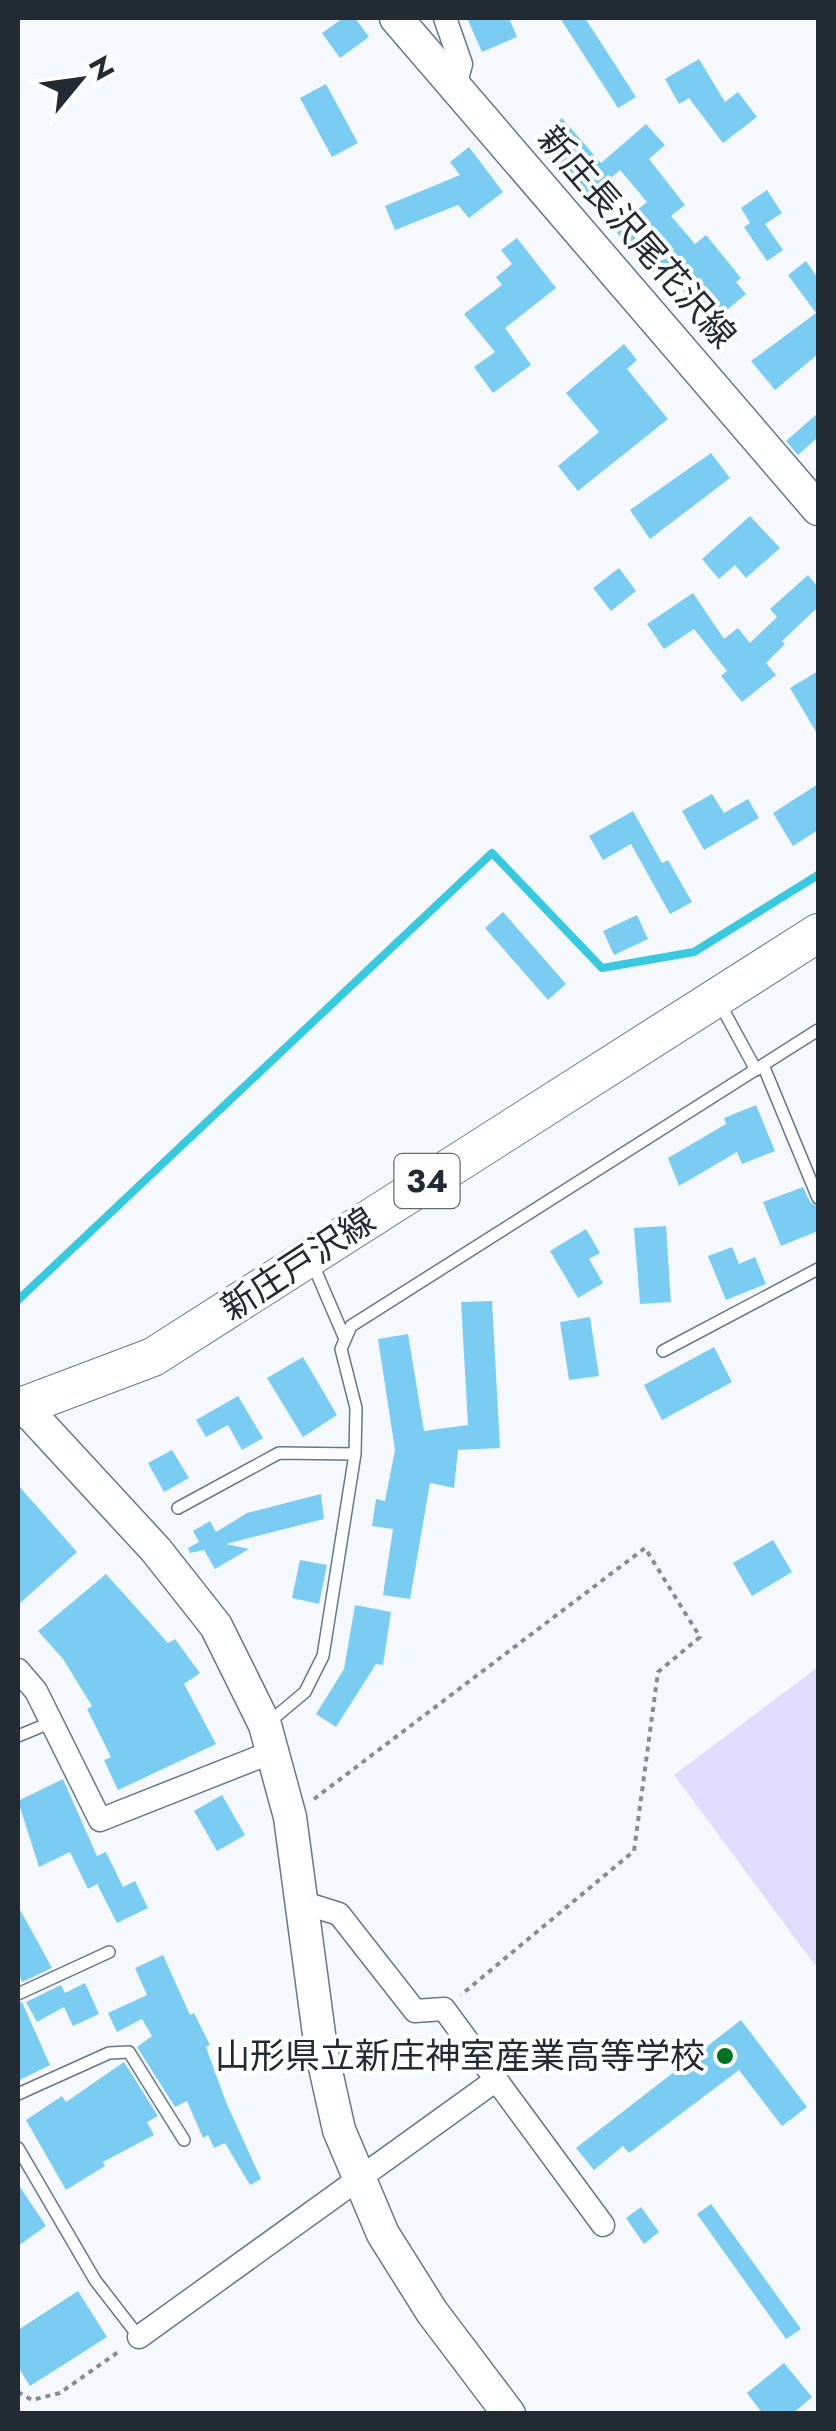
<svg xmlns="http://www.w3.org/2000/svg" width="836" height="2431" font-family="Jost,'Noto Sans JP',sans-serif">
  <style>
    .green { fill: #e1dbfe }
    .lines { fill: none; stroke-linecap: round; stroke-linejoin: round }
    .stream { stroke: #38c9de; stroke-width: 8 }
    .building { fill: #7bccf3 }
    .lane-casing { stroke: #64778d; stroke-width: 14 }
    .street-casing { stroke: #64778d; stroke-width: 25 }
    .secondary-casing { stroke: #64778d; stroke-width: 35 }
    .primary-casing { stroke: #64778d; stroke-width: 40 }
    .path { stroke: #868c94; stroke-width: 4; stroke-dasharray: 5 5; stroke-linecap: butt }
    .lane { stroke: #fff; stroke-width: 11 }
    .street { stroke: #fff; stroke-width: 22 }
    .secondary { stroke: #fff; stroke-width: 32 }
    .primary { stroke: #fff; stroke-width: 38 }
    .poi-dot { fill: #017124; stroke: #fff; stroke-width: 4 }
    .labels { text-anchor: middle; stroke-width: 8; stroke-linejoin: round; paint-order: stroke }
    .shield { fill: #fff; stroke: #646a71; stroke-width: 2.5 }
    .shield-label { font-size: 32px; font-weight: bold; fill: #222a34 }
    .street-label { font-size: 35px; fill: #222a34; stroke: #fff }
    .poi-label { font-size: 35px; fill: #222a34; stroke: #fff; text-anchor: end }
  </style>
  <rect width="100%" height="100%" fill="#f5f9fe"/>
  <!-- green -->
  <path class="green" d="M818,1667V1969L674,1775Z"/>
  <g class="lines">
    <!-- stream -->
    <path class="stream" d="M18,1300L492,853L602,968L694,952L818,875"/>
  </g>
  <!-- building -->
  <path class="building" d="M343,18H355L369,37L340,58L322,33Z
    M467,18H509L517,37L482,52Z
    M560,18H585L636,97L618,108Z
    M699,59L725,102L738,92L757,117L723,143L689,98L679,104L665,79Z
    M326,84L358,143L332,157L300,98Z
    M562,118L601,163L646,124L665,145L649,159L685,205L671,216L695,244L706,235L741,278L736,282L746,294L710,324L642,239L630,249L614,229L647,202L620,170L586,200L535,142Z
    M469,147L503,192L469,218L458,205L395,230L385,206L460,175L450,162Z
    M767,190L782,213L765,224L783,250L767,261L744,227L750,223L741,208Z
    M517,238L556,288L505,328L531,365L493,393L474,367L495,352L464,314L502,285L496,277L512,264L501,250Z
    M806,261L818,278V354L775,390L751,361L816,313L788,275Z
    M624,344L637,360L627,369L668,419L578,491L558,466L599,432L566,393Z
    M818,413V437L798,455L786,441Z
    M711,453L730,478L650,539L630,510Z
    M750,516L780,548L746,578L735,565L719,579L702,559Z
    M619,568L636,591L611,611L593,588Z
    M808,575L818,587V607L782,641L785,644L766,663L776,675L742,702L721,676L727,671L694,629L664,649L647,624L693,593L724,639L738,628L750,643L777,617L770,609Z
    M818,671V735L790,688Z
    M818,784V830L793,846L773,813Z
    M712,794L724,813L748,799L759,818L704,850L682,811Z
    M633,811L662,863L668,860L692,902L670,914L631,844L603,860L589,836Z
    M503,912L566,984L548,1000L485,928Z
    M637,915L648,939L614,955L603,931Z
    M756,1105L775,1151L742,1164L737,1152L679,1186L668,1158L726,1124L724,1118Z
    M803,1187L810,1202L818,1207V1231L781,1246L763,1202Z
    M666,1226L671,1302L640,1304L634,1228Z
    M586,1229L600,1253L589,1259L603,1283L578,1298L550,1251Z
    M732,1247L739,1264L755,1257L766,1284L726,1300L708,1256Z
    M492,1301L500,1448L458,1450L454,1488L430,1483L410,1599L383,1595L393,1529L372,1526L376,1499L385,1501L395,1450L378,1339L408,1334L424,1431L468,1425L461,1302Z
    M590,1317L599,1376L569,1380L560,1322Z
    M714,1347L732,1382L662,1420L644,1385Z
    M303,1357L337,1415L303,1437L267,1378Z
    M238,1396L263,1438L242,1450L228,1425L206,1437L196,1420Z
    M172,1450L189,1478L164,1492L148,1463Z
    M18,1485L77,1552L18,1605Z
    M321,1494L324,1519L226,1544L249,1549L215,1569L204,1550L190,1553L188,1548L199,1542L193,1531L210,1521L216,1532L247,1513Z
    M773,1540L792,1572L752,1596L733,1563Z
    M300,1560L327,1565L319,1604L292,1598Z
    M106,1574L168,1643L175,1639L200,1673L184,1684L216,1744L118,1790L104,1760L111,1757L87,1709L92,1706L63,1659L38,1631Z
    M355,1605L391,1612L383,1665L376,1664L336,1727L316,1714L344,1669Z
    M63,1779L97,1856L106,1852L123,1887L135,1881L148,1908L117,1923L97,1884L88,1889L70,1852L39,1867L18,1801Z
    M222,1795L245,1835L217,1851L194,1811Z
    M18,1906L52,1968L22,1982L18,1973Z
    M163,1955L190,2015L194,2013L210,2045L206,2047L226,2102L261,2179L250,2185L225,2143L214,2148L208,2135L203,2138L187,2101L175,2107L137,2047L152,2036L142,2019L117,2032L108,2013L147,1995L135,1968Z
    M85,1983L99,2014L73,2026L64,2007L37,2022L26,2002L61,1985L65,1993Z
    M22,2002L50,2065L18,2081V2003Z
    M741,2020L807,2107L782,2126L739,2070L629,2153L623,2146L594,2170L576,2148Z
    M124,2062L158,2116L147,2122L154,2135L103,2162L105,2166L66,2190L26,2120L62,2096L66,2102Z
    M18,2184L46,2226L18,2246Z
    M711,2204L801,2329L786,2339L697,2214Z
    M641,2207L659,2232L644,2244L626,2218Z
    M78,2291L107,2337L30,2386L18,2367V2330Z
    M784,2363L812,2397L792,2414H763L747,2393Z"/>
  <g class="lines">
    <!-- lane casing -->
    <g class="lane-casing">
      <path id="lane" d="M720,1004L756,1070
        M763,1065L818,1198
        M311,1260L345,1339
        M663,1351L818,1269
        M178,1508L279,1453L355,1454
        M268,1723L305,1692L323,1656L355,1454L356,1408L341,1349L351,1326L818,1030
        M18,1736L52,1722
        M18,1994L109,1952
        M18,2094L109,2053L129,2052L184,2140
        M18,2148L95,2280L139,2337"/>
    </g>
    <!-- street casing -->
    <g class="street-casing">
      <path id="street" d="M445,18L461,64L455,86
        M18,1670L36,1691L100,1820L272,1752
        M304,1903L339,1914L415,2011L444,2009L603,2225
        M139,2337L496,2080"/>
    </g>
    <!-- secondary casing -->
    <g class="secondary-casing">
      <path id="secondary" d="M396,18L818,509
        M24,1407L156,1550L216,1626L265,1725L290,1817L321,2049L339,2130L383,2234L432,2312L509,2414"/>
    </g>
    <!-- primary casing -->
    <g class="primary-casing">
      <path id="primary" d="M18,1408L153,1357L818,933"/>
    </g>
    <!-- path -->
    <path class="path" d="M314,1799L645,1548L700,1637L658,1672L634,1851L461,1995
      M18,2392L32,2400L60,2393L121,2350"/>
    <!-- lane -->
    <use href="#lane" class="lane"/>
    <!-- street -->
    <use href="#street" class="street"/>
    <!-- secondary -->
    <use href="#secondary" class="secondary"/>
    <!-- primary -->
    <use href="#primary" class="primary"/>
  </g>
  <!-- markers -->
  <circle class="poi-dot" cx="725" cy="2056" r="10"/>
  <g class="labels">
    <!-- shield labels -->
    <rect class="shield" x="394.5" y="1154" width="65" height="54" rx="8"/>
    <g class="shield-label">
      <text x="427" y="1192">34</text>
    </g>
    <!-- street labels -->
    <g class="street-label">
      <text transform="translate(637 237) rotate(49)" y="12">新庄長沢尾花沢線</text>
      <text transform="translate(298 1264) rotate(-33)" y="12">新庄戸沢線</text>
    </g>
    <!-- poi labels -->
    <g class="poi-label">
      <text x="705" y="2068">山形県立新庄神室産業高等学校</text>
    </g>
  </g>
  <!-- border -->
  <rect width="836" height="2431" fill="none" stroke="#222a34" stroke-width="40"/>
  <!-- north arrow -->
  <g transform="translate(80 80) rotate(61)" stroke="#ffffff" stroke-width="8" paint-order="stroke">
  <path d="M0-8L18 38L0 25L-18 38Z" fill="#222a34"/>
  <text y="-15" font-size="28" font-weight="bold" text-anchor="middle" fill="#222a34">N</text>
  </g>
</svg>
